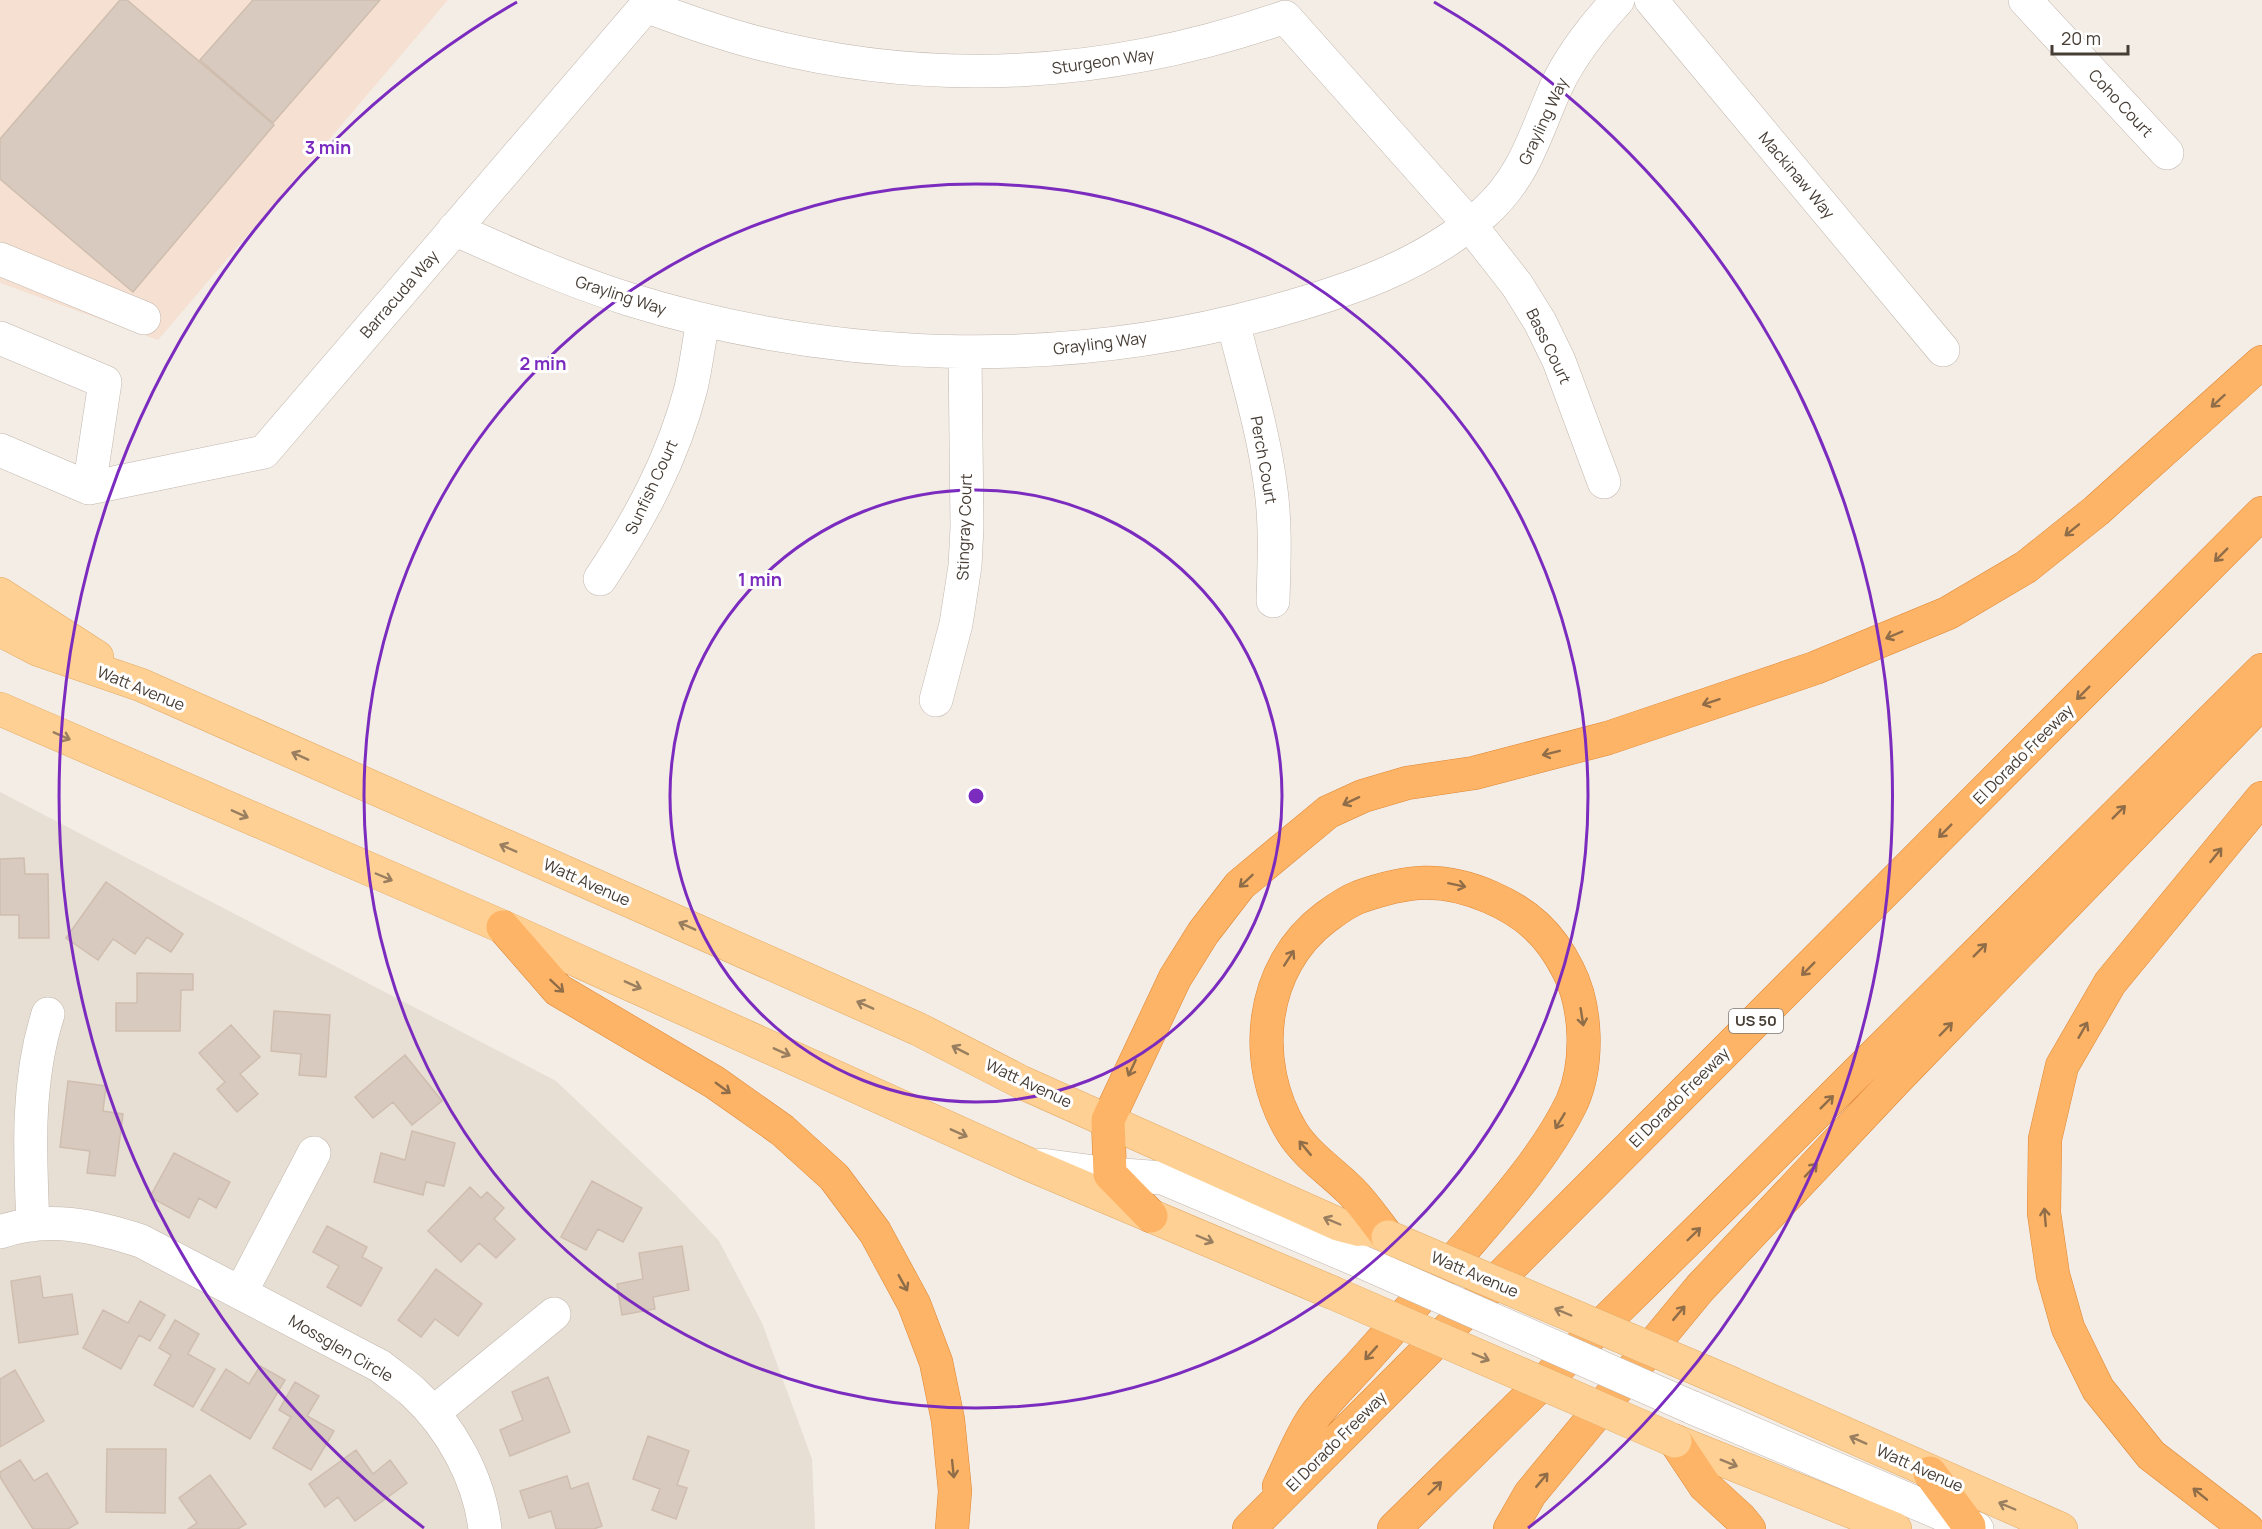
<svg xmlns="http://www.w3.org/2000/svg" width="2262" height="1529" font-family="Manrope,sans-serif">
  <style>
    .residential { fill: #e7ded4 }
    .commercial { fill: #f5e0d1 }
    .building { fill: #d8cabe; stroke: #cfbeaf; stroke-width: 1.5 }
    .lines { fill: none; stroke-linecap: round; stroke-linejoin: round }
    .minor-casing { stroke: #c1b6ac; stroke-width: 34 }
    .major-casing { stroke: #e4aa63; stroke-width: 34 }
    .highway-casing { stroke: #de8635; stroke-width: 34 }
    .minor { stroke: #fff; stroke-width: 33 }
    .major { stroke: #fed094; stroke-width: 33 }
    .highway { stroke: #feb466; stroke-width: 33 }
    .minor-bridge-casing { stroke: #c1b6ac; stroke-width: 34; stroke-linecap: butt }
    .major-bridge-casing { stroke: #e4aa63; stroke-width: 34; stroke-linecap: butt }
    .minor-bridge { stroke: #fff; stroke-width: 33 }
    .major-bridge { stroke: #fed094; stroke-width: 33 }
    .oneway { stroke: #906d49 }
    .oneway2 { stroke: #997f60 }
    .ring { fill: none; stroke: #7b2cbf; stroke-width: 3 }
    .labels { text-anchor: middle; stroke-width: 6; stroke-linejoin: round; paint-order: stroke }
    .shield { fill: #fff; stroke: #7e7772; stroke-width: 1.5 }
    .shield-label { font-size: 15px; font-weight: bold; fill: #463d35 }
    .street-label { font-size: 16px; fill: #463d35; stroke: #fff }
    .centre { fill: #7b2cbf; stroke: #fff; stroke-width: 3 }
    .ring-label { font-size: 18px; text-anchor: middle; font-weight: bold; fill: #7b2cbf; stroke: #fff; stroke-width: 6; stroke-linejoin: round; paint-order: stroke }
  </style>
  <rect width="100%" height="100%" fill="#f3ede6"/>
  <!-- residential -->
  <path class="residential" d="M0,792L556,1081L673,1192L719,1241L762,1323L812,1459L815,1529H0Z"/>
  <!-- commercial -->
  <path class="commercial" d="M0,0H448L158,340L0,283Z"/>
  <!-- building -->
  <path class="building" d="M120,0H127L274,125L133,292L0,179V139Z
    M253,0H380L273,123L200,60Z
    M24,858L25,874H48L49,938H19V915H0V859Z
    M106,882L183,934L171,952L147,937L135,954L113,939L98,960L66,938Z
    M137,973L193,974V990H181L180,1031H116V1003H137Z
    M274,1011L330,1015L326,1077L299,1075L301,1054L271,1051Z
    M231,1025L260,1057L240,1074L258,1094L237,1112L217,1089L225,1082L199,1053Z
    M405,1055L442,1101L412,1125L393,1102L373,1118L355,1097Z
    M68,1081L106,1086L103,1111L123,1114L115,1176L87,1173L90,1151L60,1147Z
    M412,1131L455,1143L444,1186L426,1182L423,1195L374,1182L381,1153L405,1160Z
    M174,1153L230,1182L216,1208L199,1198L189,1218L150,1197Z
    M592,1181L642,1208L623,1242L598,1229L586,1250L561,1237Z
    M470,1187L481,1198L487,1192L504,1208L494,1219L515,1239L496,1258L479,1243L461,1262L428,1231Z
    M327,1226L367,1247L362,1257L382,1268L361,1306L327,1287L339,1266L313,1252Z
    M682,1246L689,1290L653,1297L655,1309L622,1315L617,1284L643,1279L639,1253Z
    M436,1269L482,1304L458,1336L435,1319L421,1337L398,1320Z
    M40,1276L43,1298L72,1294L78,1334L19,1343L11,1281Z
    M140,1301L165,1315L150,1341L139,1335L121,1369L83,1348L103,1310L128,1323Z
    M175,1320L199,1334L188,1354L215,1369L193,1407L154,1385L171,1355L159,1348Z
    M260,1366L285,1380L250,1439L201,1410L226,1369L249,1384Z
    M15,1370L44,1421L0,1447V1379Z
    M548,1377L570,1432L510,1456L500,1430L523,1420L512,1392Z
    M295,1382L319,1396L307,1416L334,1431L311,1470L273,1448L291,1417L279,1410Z
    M648,1436L689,1451L677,1485L687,1488L676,1519L652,1510L660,1489L633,1479Z
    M107,1449H166L165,1513L106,1512Z
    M356,1450L373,1474L390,1460L407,1483L355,1521L338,1497L325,1507L309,1484Z
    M20,1460L34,1481L47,1473L78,1523L68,1529H33L0,1477V1472Z
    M210,1475L246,1524L238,1529H188L197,1523L179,1498Z
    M567,1476L571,1489L588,1483L602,1526L594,1529H556L551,1511L529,1518L520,1491Z"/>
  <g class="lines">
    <!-- minor casing -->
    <g class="minor-casing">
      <path id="minor" d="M1651,0L1943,350
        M2025,0L2167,153
        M646,6C683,20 720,33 758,43C935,89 1113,77 1285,17L1470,225L1517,285L1540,322L1559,361L1604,482
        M454,229C512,255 568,280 628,299C833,363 1060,370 1268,313C1348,291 1419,268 1484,213C1525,177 1535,134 1556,87C1571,55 1594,26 1618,0
        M0,259L144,318
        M1233,322C1247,378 1264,433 1271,490C1276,527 1274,564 1273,601
        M0,338L105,382L89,488
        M0,450L89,488L264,452L651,0
        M600,579C640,519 673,458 691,388C696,366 699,342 703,320
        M936,700L956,624L965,566L967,527L965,352
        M1042,1165L1110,1174L1163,1178L1362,1262
        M33,1225C30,1154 26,1083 48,1014
        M0,1232C47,1215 95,1226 141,1241L380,1366C391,1375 403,1383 413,1392C451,1427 479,1478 485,1529
        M241,1292L314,1153
        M1691,1407L1977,1529
        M433,1413L554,1314"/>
    </g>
    <!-- major casing -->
    <g class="major-casing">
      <path id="major" d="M0,594L97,657
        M0,630L39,650L141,685L639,905L918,1029L1021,1082L1338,1224L1388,1237
        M0,709L503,927L1026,1163L1331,1292
        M1733,1384L2061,1529
        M1675,1441L1895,1529"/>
    </g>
    <!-- highway casing -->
    <g class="highway-casing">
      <path id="highway" d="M503,927L558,990L714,1082L782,1130L834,1177L875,1232L914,1304L936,1362L948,1420L955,1491L952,1529
        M1151,1216L1110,1174L1108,1120L1175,978L1203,933L1240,885L1328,812L1363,796L1407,783L1474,773L1608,738L1815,668L1948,613L2026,567L2096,511L2262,362
        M1675,1441L1705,1486L1740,1518L1749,1529
        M1930,1473L1969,1526V1529
        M1279,1486C1290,1464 1300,1437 1314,1417C1328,1398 1346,1381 1362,1363C1395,1326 1428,1289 1461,1252C1500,1207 1546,1156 1572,1102C1589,1063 1587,1007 1568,970C1550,934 1527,913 1490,897C1442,876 1407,880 1359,897C1346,902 1337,909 1326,917C1259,967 1250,1063 1292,1132C1307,1156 1331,1171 1351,1191C1365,1205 1376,1222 1388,1237
        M1249,1529L2262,513
        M1394,1529L1741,1188L2262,670
        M1510,1529L1530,1494L1700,1288L1894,1082L2262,702
        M2247,1529L2151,1455L2098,1389L2068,1328L2053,1275L2044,1213L2045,1139L2062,1066L2110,983L2262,798"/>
    </g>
    <!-- minor -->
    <use href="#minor" class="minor"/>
    <!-- major -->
    <use href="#major" class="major"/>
    <!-- highway -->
    <use href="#highway" class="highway"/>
    <!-- minor-bridge casing -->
    <g class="minor-bridge-casing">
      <path id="minor-bridge" d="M1362,1262L1691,1407"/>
    </g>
    <!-- major-bridge casing -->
    <g class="major-bridge-casing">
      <path id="major-bridge" d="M1388,1237L1733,1384
        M1331,1292L1675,1441"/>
    </g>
    <!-- minor-bridge -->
    <use href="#minor-bridge" class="minor-bridge"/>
    <!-- major-bridge -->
    <use href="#major-bridge" class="major-bridge"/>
  </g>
  <!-- one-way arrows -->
  <defs><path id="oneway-shaft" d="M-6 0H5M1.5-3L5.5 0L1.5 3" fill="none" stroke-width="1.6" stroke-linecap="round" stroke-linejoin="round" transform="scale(1.5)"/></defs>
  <g class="oneway">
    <use href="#oneway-shaft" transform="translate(2218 401) rotate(138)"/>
    <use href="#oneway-shaft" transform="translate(2072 530) rotate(141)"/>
    <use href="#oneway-shaft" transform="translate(2221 555) rotate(135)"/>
    <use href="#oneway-shaft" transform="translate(1894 635) rotate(157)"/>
    <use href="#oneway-shaft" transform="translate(2083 693) rotate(135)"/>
    <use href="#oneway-shaft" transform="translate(1711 702) rotate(162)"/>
    <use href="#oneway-shaft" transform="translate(1551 753) rotate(166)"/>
    <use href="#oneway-shaft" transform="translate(1351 801) rotate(155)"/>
    <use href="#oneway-shaft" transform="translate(2119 812) rotate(-45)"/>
    <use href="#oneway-shaft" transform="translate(1945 831) rotate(135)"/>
    <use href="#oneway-shaft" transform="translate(2216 855) rotate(-51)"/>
    <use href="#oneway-shaft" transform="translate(1246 881) rotate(137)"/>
    <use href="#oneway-shaft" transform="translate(1457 885) rotate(12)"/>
    <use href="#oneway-shaft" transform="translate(1980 950) rotate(-45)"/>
    <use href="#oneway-shaft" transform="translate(1289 958) rotate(-57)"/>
    <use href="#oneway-shaft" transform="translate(1808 969) rotate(135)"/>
    <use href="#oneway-shaft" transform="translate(557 986) rotate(43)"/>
    <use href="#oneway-shaft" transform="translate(1582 1017) rotate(81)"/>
    <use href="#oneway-shaft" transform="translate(1946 1029) rotate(-46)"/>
    <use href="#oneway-shaft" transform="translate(2083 1030) rotate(-60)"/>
    <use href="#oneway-shaft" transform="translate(1132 1068) rotate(115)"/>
    <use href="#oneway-shaft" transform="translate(723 1088) rotate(36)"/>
    <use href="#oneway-shaft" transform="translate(1827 1102) rotate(-45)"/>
    <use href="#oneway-shaft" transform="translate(1560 1121) rotate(121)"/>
    <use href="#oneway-shaft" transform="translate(1305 1148) rotate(-130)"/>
    <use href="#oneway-shaft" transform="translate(1811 1170) rotate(-47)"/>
    <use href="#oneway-shaft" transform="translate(2045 1217) rotate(-95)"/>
    <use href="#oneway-shaft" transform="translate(1694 1234) rotate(-44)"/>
    <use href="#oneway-shaft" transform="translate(903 1283) rotate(61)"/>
    <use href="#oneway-shaft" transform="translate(1679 1313) rotate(-50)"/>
    <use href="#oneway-shaft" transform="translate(1371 1353) rotate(132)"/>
    <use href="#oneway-shaft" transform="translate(953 1469) rotate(84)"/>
    <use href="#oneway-shaft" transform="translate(1542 1480) rotate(-50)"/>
    <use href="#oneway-shaft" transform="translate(1435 1488) rotate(-44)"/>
    <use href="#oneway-shaft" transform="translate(2200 1494) rotate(-141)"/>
  </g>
  <g class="oneway2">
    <use href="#oneway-shaft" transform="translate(62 736) rotate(24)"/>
    <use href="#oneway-shaft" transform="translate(300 756) rotate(-156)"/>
    <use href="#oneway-shaft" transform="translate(240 814) rotate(24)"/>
    <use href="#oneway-shaft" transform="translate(508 848) rotate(-156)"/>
    <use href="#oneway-shaft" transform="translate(384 877) rotate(23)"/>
    <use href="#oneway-shaft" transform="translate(687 926) rotate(-156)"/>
    <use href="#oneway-shaft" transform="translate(633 985) rotate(24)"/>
    <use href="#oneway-shaft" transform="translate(865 1005) rotate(-156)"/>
    <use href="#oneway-shaft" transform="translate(960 1050) rotate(-153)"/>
    <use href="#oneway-shaft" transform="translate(782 1052) rotate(24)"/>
    <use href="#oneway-shaft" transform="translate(959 1133) rotate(24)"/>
    <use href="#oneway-shaft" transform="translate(1332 1221) rotate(-157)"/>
    <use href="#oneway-shaft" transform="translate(1205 1239) rotate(23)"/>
    <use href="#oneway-shaft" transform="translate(1563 1312) rotate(-157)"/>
    <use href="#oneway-shaft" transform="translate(1481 1357) rotate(23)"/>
    <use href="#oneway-shaft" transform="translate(1858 1440) rotate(-156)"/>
    <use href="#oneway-shaft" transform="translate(1729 1463) rotate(22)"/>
    <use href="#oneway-shaft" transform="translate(2007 1506) rotate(-157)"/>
  </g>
  <!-- distance rings -->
  <g class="ring">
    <circle cx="976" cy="796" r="306"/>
    <circle cx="976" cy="796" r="612"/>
    <path d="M424 1528A917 917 0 0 1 517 2M1434 2A917 917 0 0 1 1528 1528"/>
  </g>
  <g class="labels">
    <!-- shield labels -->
    <rect class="shield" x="1729" y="1009" width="54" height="24" rx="4.5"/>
    <g class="shield-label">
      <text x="1756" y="1026">US 50</text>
    </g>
    <!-- street labels -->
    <g class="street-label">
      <text transform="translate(1103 61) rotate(-8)" y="6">Sturgeon Way</text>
      <text transform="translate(2121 103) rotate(47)" y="6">Coho Court</text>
      <text transform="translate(1543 121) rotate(-65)" y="6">Grayling Way</text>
      <text transform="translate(1797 175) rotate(50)" y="6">Mackinaw Way</text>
      <text transform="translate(399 294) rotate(-49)" y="6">Barracuda Way</text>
      <text transform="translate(621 295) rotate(18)" y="6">Grayling Way</text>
      <text transform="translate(1100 343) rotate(-7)" y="6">Grayling Way</text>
      <text transform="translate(1549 346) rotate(64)" y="6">Bass Court</text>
      <text transform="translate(1264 460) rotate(80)" y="6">Perch Court</text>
      <text transform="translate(651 487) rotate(-65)" y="6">Sunfish Court</text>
      <text transform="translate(964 527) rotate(-88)" y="6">Stingray Court</text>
      <text transform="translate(141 688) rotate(22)" y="6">Watt Avenue</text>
      <text transform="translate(2023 754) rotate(-45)" y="6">El Dorado Freeway</text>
      <text transform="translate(587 882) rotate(24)" y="6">Watt Avenue</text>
      <text transform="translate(1029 1083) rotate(25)" y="6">Watt Avenue</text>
      <text transform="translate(1679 1097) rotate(-45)" y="6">El Dorado Freeway</text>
      <text transform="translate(1475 1274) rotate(23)" y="6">Watt Avenue</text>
      <text transform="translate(341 1348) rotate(30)" y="6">Mossglen Circle</text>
      <text transform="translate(1336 1441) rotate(-45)" y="6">El Dorado Freeway</text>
      <text transform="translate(1920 1468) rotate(24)" y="6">Watt Avenue</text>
    </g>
  </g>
  <circle cx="976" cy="796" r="9" class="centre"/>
  <g class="ring-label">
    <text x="328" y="154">3 min</text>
    <text x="543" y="370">2 min</text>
    <text x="760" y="586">1 min</text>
  </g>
  <!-- scale -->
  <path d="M2052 45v9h76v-9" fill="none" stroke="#463d35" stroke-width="3"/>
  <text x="2061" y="45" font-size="18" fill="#463d35" stroke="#ffffff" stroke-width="4.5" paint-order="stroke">20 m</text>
</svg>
